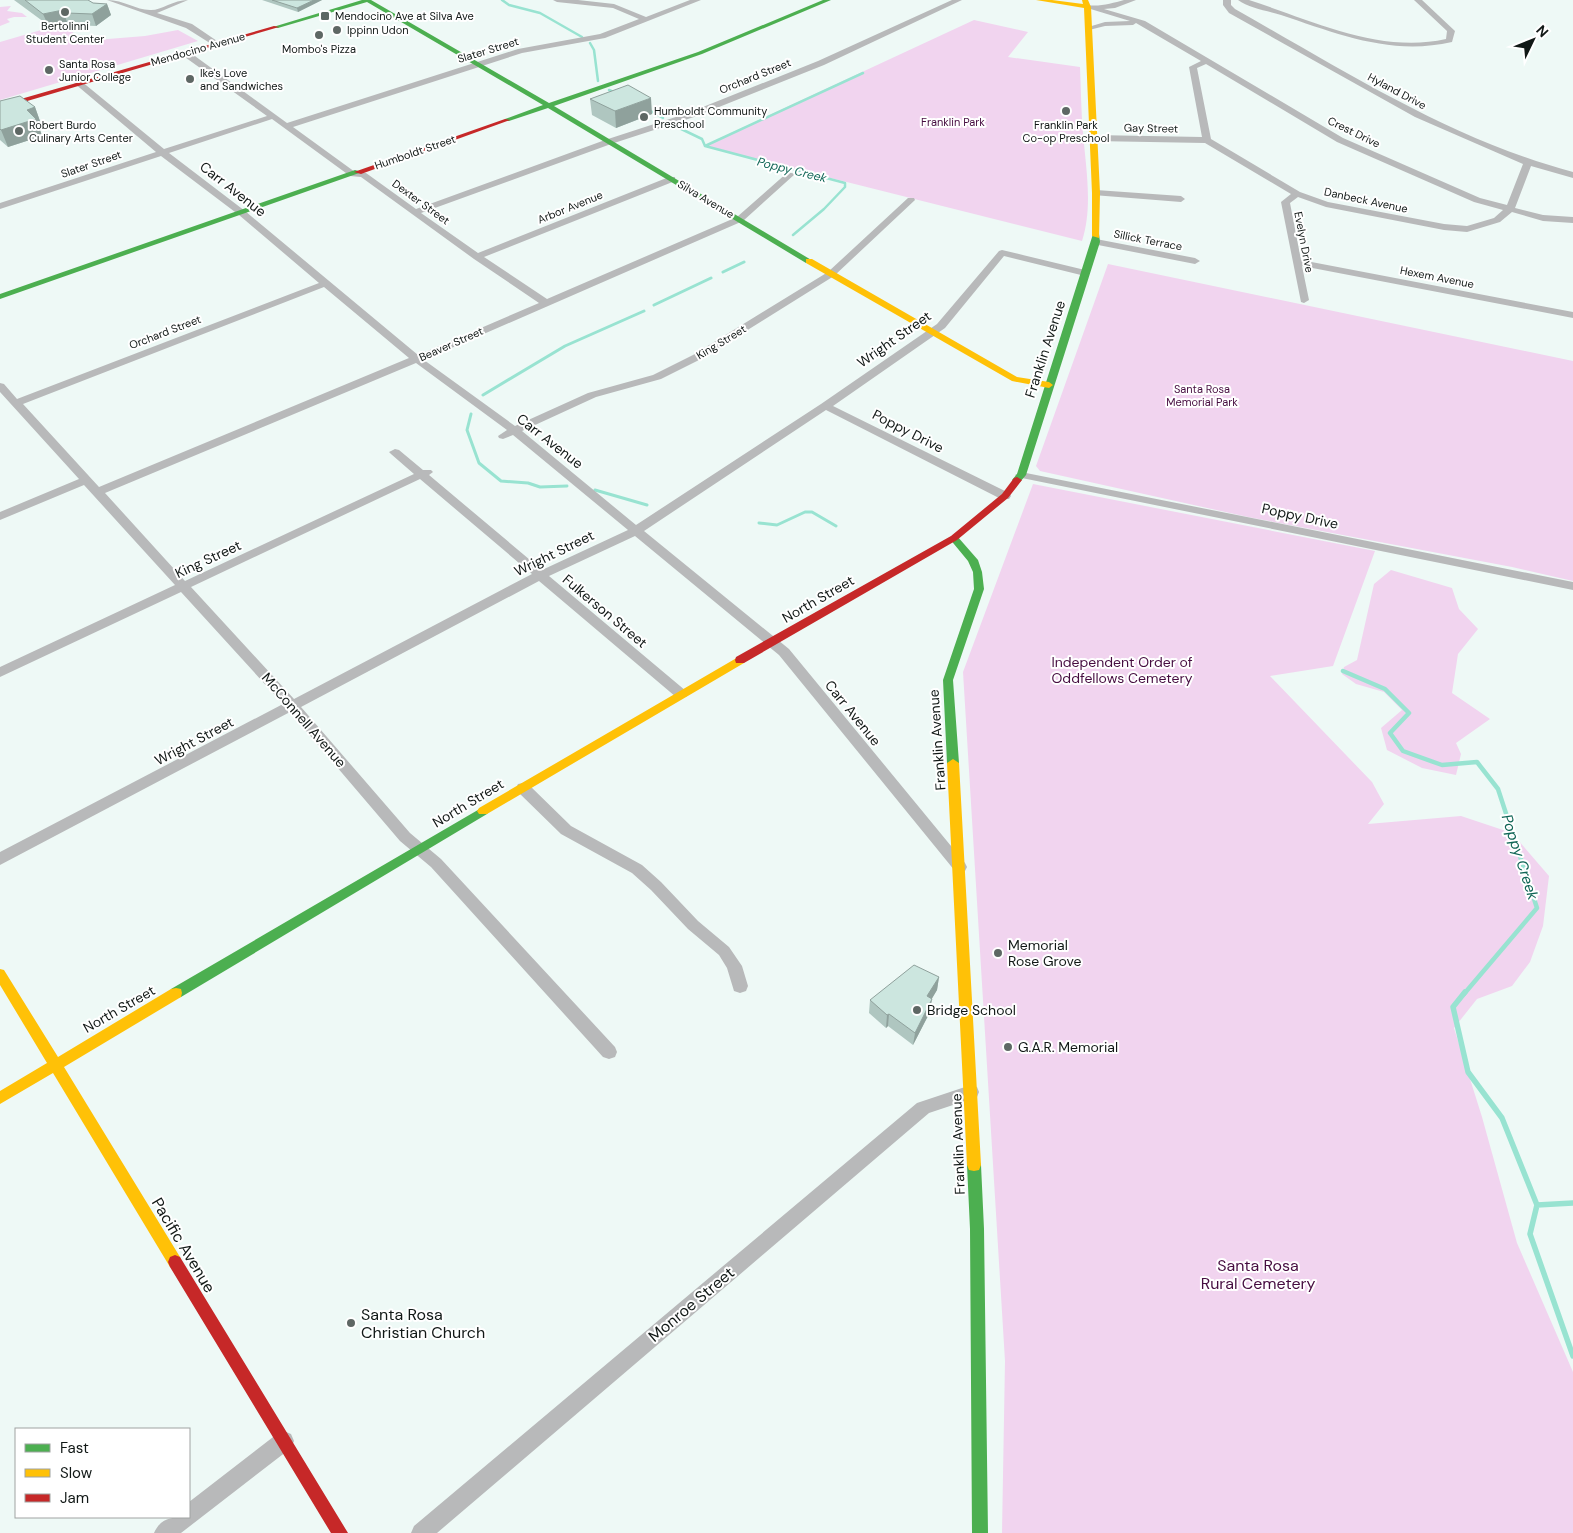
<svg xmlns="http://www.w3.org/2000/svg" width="1573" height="1533" font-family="'DM Sans',sans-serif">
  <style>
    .green { fill: #f1d4ef }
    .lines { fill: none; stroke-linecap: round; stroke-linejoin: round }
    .stream-far3 { stroke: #98e3d1; stroke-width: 2.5 }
    .stream-far2 { stroke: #98e3d1; stroke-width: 3 }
    .stream-far1 { stroke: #98e3d1; stroke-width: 4.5 }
    .stream { stroke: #98e3d1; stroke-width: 5.5 }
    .street { fill: #b8b9ba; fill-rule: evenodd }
    .fast { fill: #4caf50; fill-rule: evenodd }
    .slow { fill: #ffc107; fill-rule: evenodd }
    .jam { fill: #c62828; fill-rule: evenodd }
    .wall { fill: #afc6c0 }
    .shaded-wall { fill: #8fa19c }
    .building { fill: #cce6df; stroke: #8fa19c }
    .poi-dot { fill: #5e6764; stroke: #fff; stroke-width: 2 }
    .labels { text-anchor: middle; stroke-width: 4; stroke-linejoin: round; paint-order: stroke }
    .far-poi-label { font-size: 11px; fill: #111816; stroke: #fff; text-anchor: start }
    .far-street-label { font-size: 11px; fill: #111816; stroke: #fff }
    .far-park-label { font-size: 11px; fill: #460d40; stroke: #fff }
    .far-water-label { font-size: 12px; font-style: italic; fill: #0f6555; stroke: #fff }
    .street-label { font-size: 14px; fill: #111816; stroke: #fff }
    .park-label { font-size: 14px; fill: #460d40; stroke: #fff }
    .poi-label { font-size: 14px; fill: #111816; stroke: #fff; text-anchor: start }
    .water-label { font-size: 15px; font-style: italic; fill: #0f6555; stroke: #fff }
    .near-street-label { font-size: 16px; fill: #111816; stroke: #fff }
    .near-park-label { font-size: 16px; fill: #460d40; stroke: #fff }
    .near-poi-label { font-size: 16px; fill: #111816; stroke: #fff; text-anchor: start }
  </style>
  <rect width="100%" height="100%" fill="#eef9f6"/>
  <!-- green -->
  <path class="green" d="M11,6L7,11L22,13L27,17H14L7,19L10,22L0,26V7Z
    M974,20L1028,32L1008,57L1080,67C1081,89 1081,111 1083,133C1086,169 1093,207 1082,241L703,146Z
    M48,28L70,30L83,41L145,36L178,30L198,41L0,100V42Z
    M1108,264L1573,361V581L1512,567L1248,517L1040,471L1036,466Z
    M1033,484L1375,551L1333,666L1270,676L1372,782L1384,804L1368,824L1461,816L1512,833L1549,876L1543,926L1530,962L1512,986L1477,999L1454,1028L1482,1117L1517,1243L1573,1372V1533H1002L1005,1361L963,672Z
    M1391,570L1452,588L1459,609L1478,629L1458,654L1452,693L1490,719L1456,743L1461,754L1456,775L1422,768L1387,750L1381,728L1402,710L1384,692L1356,684L1342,674L1344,667L1357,660L1374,584Z"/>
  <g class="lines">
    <!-- stream-far3 -->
    <path class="stream-far3" d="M502,0L509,5L540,13L582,37
      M590,43L594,50L598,81
      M609,90L618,94
      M649,110L663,118
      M675,126L702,139L705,146L845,183V187L824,209L793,235
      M705,146L863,73"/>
    <!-- stream-far2 -->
    <path class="stream-far2" d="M723,272L744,262
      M654,305L711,278
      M483,395L565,346L644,311
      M471,414L467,430L479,463L501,481L528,483L540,487L567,486
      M595,490L647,505
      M759,523L777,525L805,512H812L836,526"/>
    <!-- stream-far1 -->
    <path class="stream-far1" d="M1343,671L1385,689L1409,713L1390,733L1403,751L1442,765L1477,762L1498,789L1537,908L1464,994"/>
    <!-- stream -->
    <path class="stream" d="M1465,992L1453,1007L1468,1072L1502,1118L1537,1205
      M1537,1205L1530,1234L1573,1356
      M1537,1205L1573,1203"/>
    <!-- street -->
    <path class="street" d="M107,0C124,0 136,10 150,10C160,11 173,0 188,0L157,13L192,24L220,43L213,45L186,28Z
      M553,0H578L614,4L646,17L690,0H701L605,38L522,53L293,127L355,172L366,173L416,209L605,140L688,113L818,61L952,0H962L824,65L694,117L611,144L421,213L478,253L669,177H675V181L484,257L547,299L737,217L788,172L795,174L743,221L424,360L515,426L588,393L653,375L693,355L828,272L908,198H914L915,200L834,276L701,359L661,379L596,397L522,431L636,525L821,404L937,324L999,251L1002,250L1085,270L1090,273L1085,276L1004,256L945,328L833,406L1009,493L1011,496L1009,499H1001L826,410L644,531L789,649L965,863L967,867L965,871L960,873L955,871L779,655L635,536L549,576L686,691L688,694L686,697H676L539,581L301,707L410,833L441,859L615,1047L617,1052L615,1057L609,1059L603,1057L431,867L400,841L290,712L0,865V852L283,704L181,592L0,677V667L175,585L84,485L0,520V512L79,479L0,392V383L4,384L17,399L319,283L239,215L161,156L0,209V203L156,152L74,83L81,81L164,149L267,116L182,55V51H188L287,123L518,49L600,34L639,19L613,8L557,2ZM272,119L350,176L361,177L474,259L539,303L418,355L245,211L169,153ZM324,287L409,358L99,487L23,404ZM416,363L507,430L498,436L499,438L503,439L513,435L628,530L542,570L429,475L433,472L431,470H423L399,450L395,449L389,452L391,454L414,474L185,581L105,493ZM420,479L532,574L294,699L191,587Z
      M1124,0H1136L1115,8L1104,9L1145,21L1343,138L1480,198L1507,205L1523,164L1415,117L1229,13L1223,5V0H1231V5L1235,9C1343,70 1452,140 1573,172V178L1531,166L1515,208L1543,215L1573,217V223L1543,221L1512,212L1500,222L1467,232L1444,230L1326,207L1298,197L1290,203L1301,260L1573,312V318L1302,266L1309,300L1304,303L1301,302L1281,202L1291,194L1205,143L1094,141L1090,138L1094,135L1202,137L1189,67L1201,61L1136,23L1133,25L1105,26L1089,30L1085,28L1105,22L1130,21L1084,7L1088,5C1099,7 1113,3 1124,0ZM1206,64L1337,142L1474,202L1503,210L1494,218L1467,226L1444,224L1328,202L1300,192L1211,139L1197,68Z
      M1238,0H1249C1311,20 1379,54 1446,39L1447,31L1414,0H1422L1455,31L1452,42C1391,56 1338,34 1281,15C1268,11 1249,8 1238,0Z
      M1096,190L1181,196L1185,199L1181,202L1093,195V191Z
      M1096,239L1195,258L1200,261L1195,264L1093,244V240Z
      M1021,472L1573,582V590L1017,477L1015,475Z
      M523,783L528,784L571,826L642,865L661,882L698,921L729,947L742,966L748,986L746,991L740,993L734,991L727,968L719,955L688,929L651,890L632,873L561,834L518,792L516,788L518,784Z
      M971,1085L977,1087L979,1092L977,1097L929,1113L437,1533H411L414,1526L917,1103Z
      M284,1431L291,1434L294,1441L291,1448L181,1533H154C161,1517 173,1517 189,1517V1502L277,1434Z"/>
    <!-- fast -->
    <path class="fast" d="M362,0H371L549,103L698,52L823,0H831L702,54L554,106L813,261L806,263L548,108L509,121H505V119L543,105L367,2L278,28L273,27Z
      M355,170L362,172L0,299V294Z
      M1093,234H1099L1100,242L1026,475L1020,482H1014L1012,480L1017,474Z
      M954,535L957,536L978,560L982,572L984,589L953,680L959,763L953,767L947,763L943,680L974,589L973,572L968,561L949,538Z
      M483,807L487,808L489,811L487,814L181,997L176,998L171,997L170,993L171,989Z
      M974,1159L979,1160L981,1165L984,1229L988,1533H972L970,1229L967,1165L969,1160Z"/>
    <!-- slow -->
    <path class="slow" d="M1036,0H1052L1083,4L1082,0H1088L1091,7L1100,193L1099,238L1092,236V193L1084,8Z
      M806,259H812L1017,377L1049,382L1053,385L1049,388L1012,381L806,263Z
      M740,656L745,660L744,663L487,814H479L477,811L479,808Z
      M953,759L959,763L981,1165L979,1170L974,1171L969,1170L967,1165L947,763Z
      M0,969L4,970L58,1057L171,989L176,988L181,989L182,993L181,997L64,1067L180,1257L182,1262L180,1267L175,1269L170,1267L53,1073L0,1104V1091L47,1063L0,985Z"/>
    <!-- jam -->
    <path class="jam" d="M274,26L279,27L0,109V105Z
      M505,119L510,120L361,174L354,172Z
      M1017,477L1022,480L1008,498L957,540L744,663H736L735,660L736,657L951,536L1002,494L1014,478Z
      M175,1255L180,1257L348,1533H331L170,1267L168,1262L170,1257Z"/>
  </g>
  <!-- wall -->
  <path class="wall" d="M14,0H88L93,3L107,4L111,15L96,26L71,25L67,22L48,25Z
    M262,0H322L298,12Z
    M590,99L652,114L616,128L592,115Z
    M0,101L35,107L41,124H38L42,136L8,147L0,140Z
    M939,977L937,990L931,999L930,1012L913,1045L888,1026L886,1028L869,1013L870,1000Z"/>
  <!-- shaded-wall -->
  <path class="shaded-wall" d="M314,0H322L298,12L297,8Z
    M107,4L111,15L96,26L92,14Z
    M63,10L67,22L48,25L43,14Z
    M651,98L652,114L616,128L615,111Z
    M35,107L41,124H38L42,136L8,147L1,130L27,110Z
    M939,977L937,990L926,1009L927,996Z
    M932,999L930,1012L913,1045L915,1033Z
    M889,1014L888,1026L886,1028L887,1015Z"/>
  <!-- building -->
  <path class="building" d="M25,0H88L93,3L107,4L92,14L67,13L63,10L43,14Z
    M272,0H314L297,8Z
    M628,85L651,98L615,111L590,99Z
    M20,96L35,107L27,110L36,119L1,130L0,129V101Z
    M914,965L939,977L927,996L932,999L915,1033L889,1014L887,1015L870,1000Z"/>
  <!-- markers -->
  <g class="poi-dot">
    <circle cx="65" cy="12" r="5"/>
    <rect x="320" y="11" width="10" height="10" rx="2.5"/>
    <circle cx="337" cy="30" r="5"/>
    <circle cx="319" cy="35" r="5"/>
    <circle cx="49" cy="70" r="5"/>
    <circle cx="190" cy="79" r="5"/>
    <circle cx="1066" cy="111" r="5"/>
    <circle cx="644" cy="117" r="5"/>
    <circle cx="19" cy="131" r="5"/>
    <circle cx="998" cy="953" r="5"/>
    <circle cx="917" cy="1010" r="5"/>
    <circle cx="1008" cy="1047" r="5"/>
    <circle cx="351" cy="1323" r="5"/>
  </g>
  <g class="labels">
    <!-- far-poi labels -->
    <g class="far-poi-label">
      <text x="335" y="20">Mendocino Ave at Silva Ave</text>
      <text x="65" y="30" text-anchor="middle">Bertolinni<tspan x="65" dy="13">Student Center</tspan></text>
      <text x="347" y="34">Ippinn Udon</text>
      <text x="319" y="53" text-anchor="middle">Mombo's Pizza</text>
      <text x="59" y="68">Santa Rosa<tspan x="59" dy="13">Junior College</tspan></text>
      <text x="200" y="77">Ike's Love<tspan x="200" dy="13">and Sandwiches</tspan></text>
      <text x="654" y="115">Humboldt Community<tspan x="654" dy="13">Preschool</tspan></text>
      <text x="29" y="129">Robert Burdo<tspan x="29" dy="13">Culinary Arts Center</tspan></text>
      <text x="1066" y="129" text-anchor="middle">Franklin Park<tspan x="1066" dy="13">Co-op Preschool</tspan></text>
    </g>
    <!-- far-street labels -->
    <g class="far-street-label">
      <text transform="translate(198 49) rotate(-16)" y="4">Mendocino Avenue</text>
      <text transform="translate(488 50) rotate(-17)" y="4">Slater Street</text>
      <text transform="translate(755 76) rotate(-22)" y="4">Orchard Street</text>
      <text transform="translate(1397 91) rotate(28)" y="4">Hyland Drive</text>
      <text transform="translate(1151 128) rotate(1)" y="4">Gay Street</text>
      <text transform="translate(1354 132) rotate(26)" y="4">Crest Drive</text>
      <text transform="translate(415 152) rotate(-19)" y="4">Humboldt Street</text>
      <text transform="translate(91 164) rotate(-19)" y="4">Slater Street</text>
      <text transform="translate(706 199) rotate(31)" y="4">Silva Avenue</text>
      <text transform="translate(1366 200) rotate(12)" y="4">Danbeck Avenue</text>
      <text transform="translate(421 202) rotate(36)" y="4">Dexter Street</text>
      <text transform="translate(570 207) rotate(-22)" y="4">Arbor Avenue</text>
      <text transform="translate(1148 240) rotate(11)" y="4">Sillick Terrace</text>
      <text transform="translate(1304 242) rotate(79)" y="4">Evelyn Drive</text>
      <text transform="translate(1437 277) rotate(11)" y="4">Hexem Avenue</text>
      <text transform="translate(165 332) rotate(-21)" y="4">Orchard Street</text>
      <text transform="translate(721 342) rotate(-31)" y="4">King Street</text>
      <text transform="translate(451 344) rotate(-24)" y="4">Beaver Street</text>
    </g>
    <!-- far-park labels -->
    <g class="far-park-label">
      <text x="953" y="126">Franklin Park</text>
      <text x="1202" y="393">Santa Rosa<tspan x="1202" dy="13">Memorial Park</tspan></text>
    </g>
    <!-- far-water labels -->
    <g class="far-water-label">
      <text transform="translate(792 170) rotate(14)" y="4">Poppy Creek</text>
    </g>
    <!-- street labels -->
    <g class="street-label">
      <text transform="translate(233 189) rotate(38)" y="5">Carr Avenue</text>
      <text transform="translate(894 339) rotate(-35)" y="5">Wright Street</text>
      <text transform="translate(1045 349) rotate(-72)" y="5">Franklin Avenue</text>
      <text transform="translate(908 431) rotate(27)" y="5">Poppy Drive</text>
      <text transform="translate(550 441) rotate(38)" y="5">Carr Avenue</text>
      <text transform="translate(1300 516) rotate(12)" y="5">Poppy Drive</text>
      <text transform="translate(554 553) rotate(-26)" y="5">Wright Street</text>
      <text transform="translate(208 559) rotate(-25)" y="5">King Street</text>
      <text transform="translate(818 599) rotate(-30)" y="5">North Street</text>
      <text transform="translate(605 611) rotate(40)" y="5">Fulkerson Street</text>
      <text transform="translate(853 713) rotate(51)" y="5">Carr Avenue</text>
      <text transform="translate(304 720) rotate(49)" y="5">McConnell Avenue</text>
      <text transform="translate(937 740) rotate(-94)" y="5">Franklin Avenue</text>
      <text transform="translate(194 741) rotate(-28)" y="5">Wright Street</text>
      <text transform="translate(468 803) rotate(-31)" y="5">North Street</text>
      <text transform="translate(119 1009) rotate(-30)" y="5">North Street</text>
      <text transform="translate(958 1144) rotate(-92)" y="5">Franklin Avenue</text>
    </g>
    <!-- park labels -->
    <g class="park-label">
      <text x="1122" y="667">Independent Order of<tspan x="1122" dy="16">Oddfellows Cemetery</tspan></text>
    </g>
    <!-- poi labels -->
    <g class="poi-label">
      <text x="1008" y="950">Memorial<tspan x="1008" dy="16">Rose Grove</tspan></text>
      <text x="927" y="1015">Bridge School</text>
      <text x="1018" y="1052">G.A.R. Memorial</text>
    </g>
    <!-- water labels -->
    <g class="water-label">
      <text transform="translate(1520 857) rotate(72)" y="5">Poppy Creek</text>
    </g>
    <!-- near-street labels -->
    <g class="near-street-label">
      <text transform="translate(184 1245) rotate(59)" y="6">Pacific Avenue</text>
      <text transform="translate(691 1304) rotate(-40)" y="6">Monroe Street</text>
    </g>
    <!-- near-park labels -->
    <g class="near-park-label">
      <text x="1258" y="1271">Santa Rosa<tspan x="1258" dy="18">Rural Cemetery</tspan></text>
    </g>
    <!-- near-poi labels -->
    <g class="near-poi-label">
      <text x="361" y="1320">Santa Rosa<tspan x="361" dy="18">Christian Church</tspan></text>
    </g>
  </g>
  <!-- legend -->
  <rect x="15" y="1428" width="175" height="90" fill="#ffffff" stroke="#a0a3a2"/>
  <rect x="25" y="1444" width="25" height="8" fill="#4caf50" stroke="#a0a3a2"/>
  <text x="60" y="1453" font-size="15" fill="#111816">Fast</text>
  <rect x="25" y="1469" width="25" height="8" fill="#ffc107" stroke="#a0a3a2"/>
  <text x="60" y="1478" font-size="15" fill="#111816">Slow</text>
  <rect x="25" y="1494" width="25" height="8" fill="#c62828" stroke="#a0a3a2"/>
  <text x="60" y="1503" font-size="15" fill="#111816">Jam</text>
  <!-- north arrow -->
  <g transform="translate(1533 40) rotate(47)" stroke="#ffffff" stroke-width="4" paint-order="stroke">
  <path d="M0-4L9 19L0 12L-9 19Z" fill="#111816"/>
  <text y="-8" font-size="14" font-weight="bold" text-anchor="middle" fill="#111816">N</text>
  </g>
</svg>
